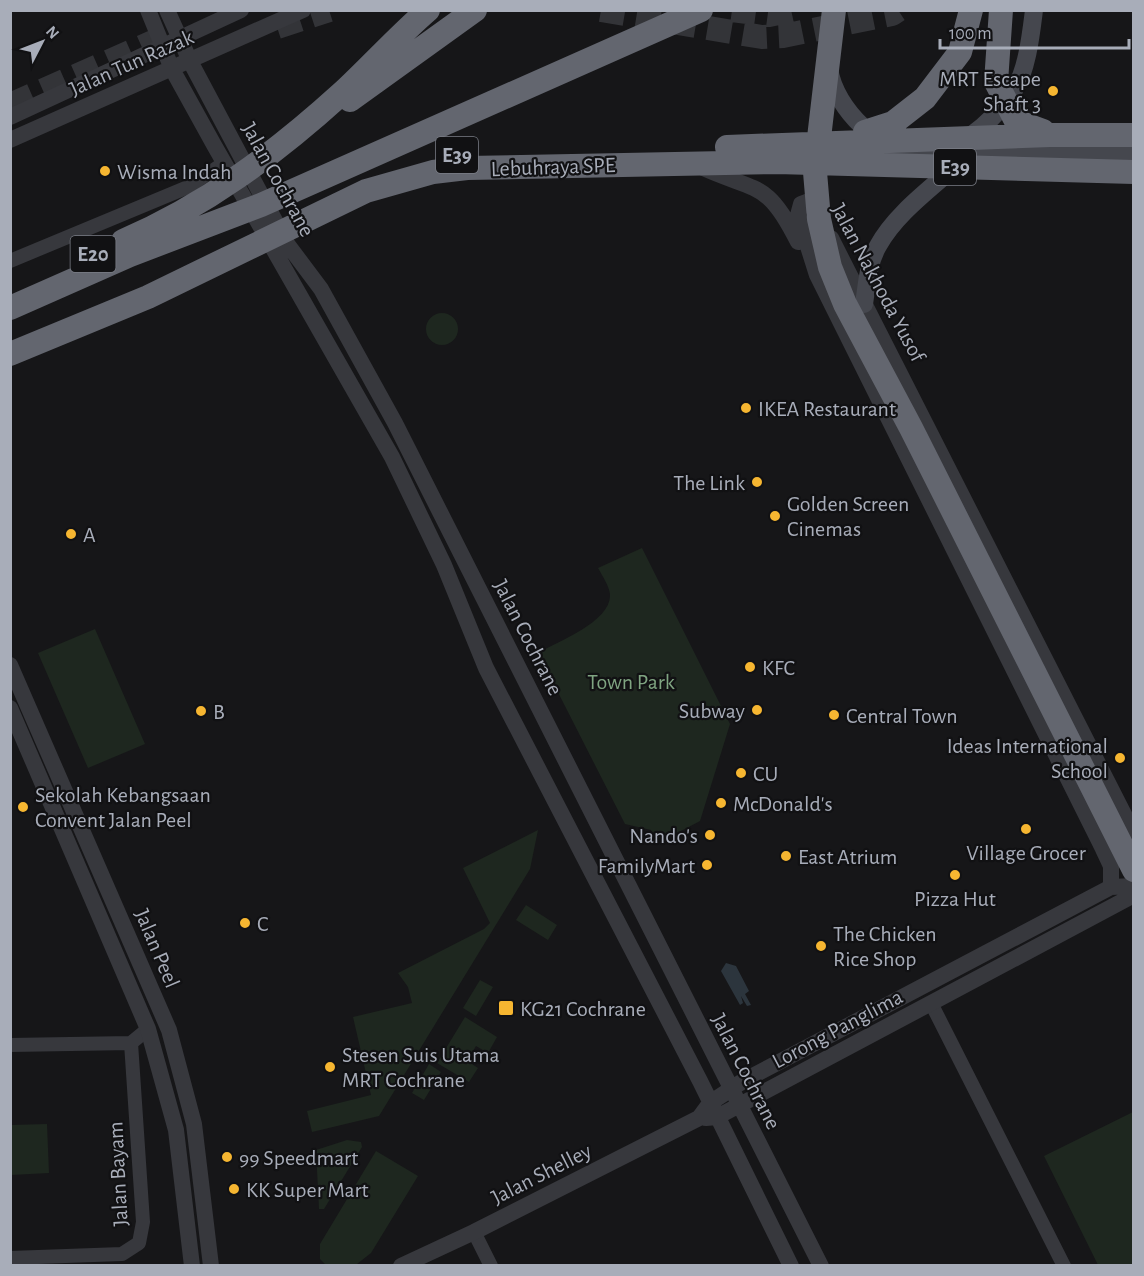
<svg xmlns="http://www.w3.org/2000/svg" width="1144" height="1276" font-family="'Alegreya Sans',sans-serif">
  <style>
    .green { fill: #1e271f }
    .water { fill: #2c353d }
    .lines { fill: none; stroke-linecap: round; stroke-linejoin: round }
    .motorway-tunnel { stroke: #333438; stroke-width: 24; stroke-dasharray: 24 12; stroke-linecap: butt }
    .minor { stroke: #37383d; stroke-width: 14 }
    .tertiary { stroke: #37383d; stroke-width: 16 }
    .secondary { stroke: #45474e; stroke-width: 18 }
    .motorway { stroke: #63666f; stroke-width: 24 }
    .poi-dot { fill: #f6b631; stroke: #111113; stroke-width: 2 }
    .labels { text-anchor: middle; stroke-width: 4.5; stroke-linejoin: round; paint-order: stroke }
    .shield { fill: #111113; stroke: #7b7e87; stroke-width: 1.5 }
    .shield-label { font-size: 21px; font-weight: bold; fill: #a8adb9 }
    .street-label { font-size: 22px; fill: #a8adb9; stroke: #111113 }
    .poi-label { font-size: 22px; fill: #a8adb9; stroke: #111113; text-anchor: start }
    .park-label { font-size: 22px; fill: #7fa481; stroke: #111113 }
  </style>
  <rect width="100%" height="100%" fill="#161618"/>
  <!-- green -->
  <path class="green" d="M426 329a16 16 0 1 1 32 0a16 16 0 1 1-32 0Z
    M642,548L730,724L700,821L658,843L651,830L625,824L538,653C559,641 612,621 610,594C609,586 602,575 598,568Z
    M95,629L145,744L88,768L38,653Z
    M538,830L530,869L379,1116L312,1132L307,1111L371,1095L353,1017L412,1003L408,987L398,973L484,929L490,923L463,868Z
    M526,905L557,925L548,940L516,920Z
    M480,980L493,987L476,1016L463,1008Z
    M465,1017L497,1037L488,1053L476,1046L467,1061L478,1068L469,1082L437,1063Z
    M429,1064L441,1072L424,1100L412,1093Z
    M1133,1112V1265H1098L1044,1156Z
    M47,1124L49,1173L11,1175V1125Z
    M347,1140L361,1142L362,1147L324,1209H319L316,1150Z
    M376,1151L418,1176L371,1253L357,1264L326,1265L320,1259V1244Z"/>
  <!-- water -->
  <path class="water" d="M726,963L736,966L749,991L745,994L751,1005L747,1006L741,996L743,1003L740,1005L721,971Z"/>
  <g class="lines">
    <!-- motorway-tunnel -->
    <path class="motorway-tunnel" d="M601,10L762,37L783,36L892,14L898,10
      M732,10L769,15L792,10
      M277,27L329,10
      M10,105L162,38"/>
    <!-- minor -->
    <path class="minor" d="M10,261L188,187L224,163
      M931,1003L1064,1266
      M10,1045L131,1043L148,1029
      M474,1232L491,1266
      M10,1258L122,1254L139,1243L143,1222L131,1043"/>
    <!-- tertiary -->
    <path class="tertiary" d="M148,10L172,69L214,145L392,457L444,565L486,668L700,1081L791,1266
      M167,10L190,61L288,245L321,289L395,423L821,1266
      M10,117L241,10
      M10,140L303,10
      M701,167C758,193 767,180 798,242
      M820,215L809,201L801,204L798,215L817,275L1103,849L1111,866V887
      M831,238L1134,834
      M10,665L169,1030L194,1124L211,1266
      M10,708L148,1029L176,1130L192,1266
      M706,1118L717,1117L1134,895
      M401,1266L474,1232L699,1118L710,1103L743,1081L1111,887L1134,886"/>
    <!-- secondary -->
    <path class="secondary" d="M829,68C832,90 846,111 862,126C916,179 978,145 1014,90C1027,71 1031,34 1034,10
      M940,154L1134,156
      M864,304C867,285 868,263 878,246C896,213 932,188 959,163"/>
    <!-- motorway -->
    <path class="motorway" d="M834,10L815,172L819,219L830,267L845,304L911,428L1134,870
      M1001,10L996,82L1016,121L1043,131
      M350,100L475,10
      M865,132L893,123L925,98L960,52L971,10
      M727,147L1050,135H1134
      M123,241C205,206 276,153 342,93C371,66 398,36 428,10
      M10,308L130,255L261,205L701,10
      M10,354L148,297L366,191L433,172L467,168L777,162L1134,172"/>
  </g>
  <!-- markers -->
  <g class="poi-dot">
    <circle cx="1053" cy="91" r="6"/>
    <circle cx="105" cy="171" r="6"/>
    <circle cx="746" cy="408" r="6"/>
    <circle cx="757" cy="482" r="6"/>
    <circle cx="775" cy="516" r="6"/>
    <circle cx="71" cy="534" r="6"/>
    <circle cx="750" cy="667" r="6"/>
    <circle cx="757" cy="710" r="6"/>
    <circle cx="201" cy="711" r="6"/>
    <circle cx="834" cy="715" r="6"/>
    <circle cx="1120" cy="758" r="6"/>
    <circle cx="741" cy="773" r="6"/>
    <circle cx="721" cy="803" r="6"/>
    <circle cx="23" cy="807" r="6"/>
    <circle cx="1026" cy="829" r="6"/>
    <circle cx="710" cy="835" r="6"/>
    <circle cx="786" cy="856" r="6"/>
    <circle cx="707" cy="865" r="6"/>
    <circle cx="955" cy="875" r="6"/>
    <circle cx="245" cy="923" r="6"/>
    <circle cx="821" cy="946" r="6"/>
    <rect x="498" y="1000" width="16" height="16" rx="3"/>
    <circle cx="330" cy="1067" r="6"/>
    <circle cx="227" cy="1157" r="6"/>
    <circle cx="234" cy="1189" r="6"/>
  </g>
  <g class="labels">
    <!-- shield labels -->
    <g class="shield">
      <rect x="436" y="137" width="42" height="36" rx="4.5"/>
      <rect x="934" y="149" width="42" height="36" rx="4.5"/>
      <rect x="70.5" y="236" width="45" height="36" rx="4.5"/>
    </g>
    <g class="shield-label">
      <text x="457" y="162">E39</text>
      <text x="955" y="174">E39</text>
      <text x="93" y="261">E20</text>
    </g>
    <!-- street labels -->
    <g class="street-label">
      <text transform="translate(131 62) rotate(-24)" y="8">Jalan Tun Razak</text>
      <text transform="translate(553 166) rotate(-2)" y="8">Lebuhraya SPE</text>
      <text transform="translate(279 179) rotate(61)" y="8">Jalan Cochrane</text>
      <text transform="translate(879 282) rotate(62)" y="8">Jalan Nakhoda Yusof</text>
      <text transform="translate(529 637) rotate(63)" y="8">Jalan Cochrane</text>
      <text transform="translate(158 948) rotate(67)" y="8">Jalan Peel</text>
      <text transform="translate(837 1028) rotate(-28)" y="8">Lorong Panglima</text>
      <text transform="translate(747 1071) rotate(63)" y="8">Jalan Cochrane</text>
      <text transform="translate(541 1173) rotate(-27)" y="8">Jalan Shelley</text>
      <text transform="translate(117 1174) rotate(-93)" y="8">Jalan Bayam</text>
    </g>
    <!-- poi labels -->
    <g class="poi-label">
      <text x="1041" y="86" text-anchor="end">MRT Escape<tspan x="1041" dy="25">Shaft 3</tspan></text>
      <text x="117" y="179">Wisma Indah</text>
      <text x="758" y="416">IKEA Restaurant</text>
      <text x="745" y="490" text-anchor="end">The Link</text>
      <text x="787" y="511">Golden Screen<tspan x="787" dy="25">Cinemas</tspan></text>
      <text x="83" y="542">A</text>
      <text x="762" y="675">KFC</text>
      <text x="745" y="718" text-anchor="end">Subway</text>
      <text x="213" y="719">B</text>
      <text x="846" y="723">Central Town</text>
      <text x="1108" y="753" text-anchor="end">Ideas International<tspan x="1108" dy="25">School</tspan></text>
      <text x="753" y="781">CU</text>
      <text x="35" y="802">Sekolah Kebangsaan<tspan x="35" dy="25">Convent Jalan Peel</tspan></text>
      <text x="733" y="811">McDonald's</text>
      <text x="698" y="843" text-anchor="end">Nando's</text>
      <text x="1026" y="860" text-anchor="middle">Village Grocer</text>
      <text x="798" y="864">East Atrium</text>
      <text x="695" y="873" text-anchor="end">FamilyMart</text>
      <text x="955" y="906" text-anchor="middle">Pizza Hut</text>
      <text x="257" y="931">C</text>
      <text x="833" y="941">The Chicken<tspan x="833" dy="25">Rice Shop</tspan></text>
      <text x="520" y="1016">KG21 Cochrane</text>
      <text x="342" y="1062">Stesen Suis Utama<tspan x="342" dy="25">MRT Cochrane</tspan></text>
      <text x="239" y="1165">99 Speedmart</text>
      <text x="246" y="1197">KK Super Mart</text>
    </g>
    <!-- park labels -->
    <g class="park-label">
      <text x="631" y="689">Town Park</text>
    </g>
  </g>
  <!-- border -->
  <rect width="1144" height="1276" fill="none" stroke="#a8adb9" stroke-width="24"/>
  <!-- north arrow -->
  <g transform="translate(42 42) rotate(48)" stroke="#111113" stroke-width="4.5" paint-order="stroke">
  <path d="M0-4.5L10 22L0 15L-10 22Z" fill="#a8adb9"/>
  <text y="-9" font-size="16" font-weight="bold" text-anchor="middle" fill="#a8adb9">N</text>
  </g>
  <!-- scale -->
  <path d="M940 39v9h189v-9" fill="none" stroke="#a8adb9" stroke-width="3"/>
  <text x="949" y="39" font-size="18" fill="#a8adb9" stroke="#111113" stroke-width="4.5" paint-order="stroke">100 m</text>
</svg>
